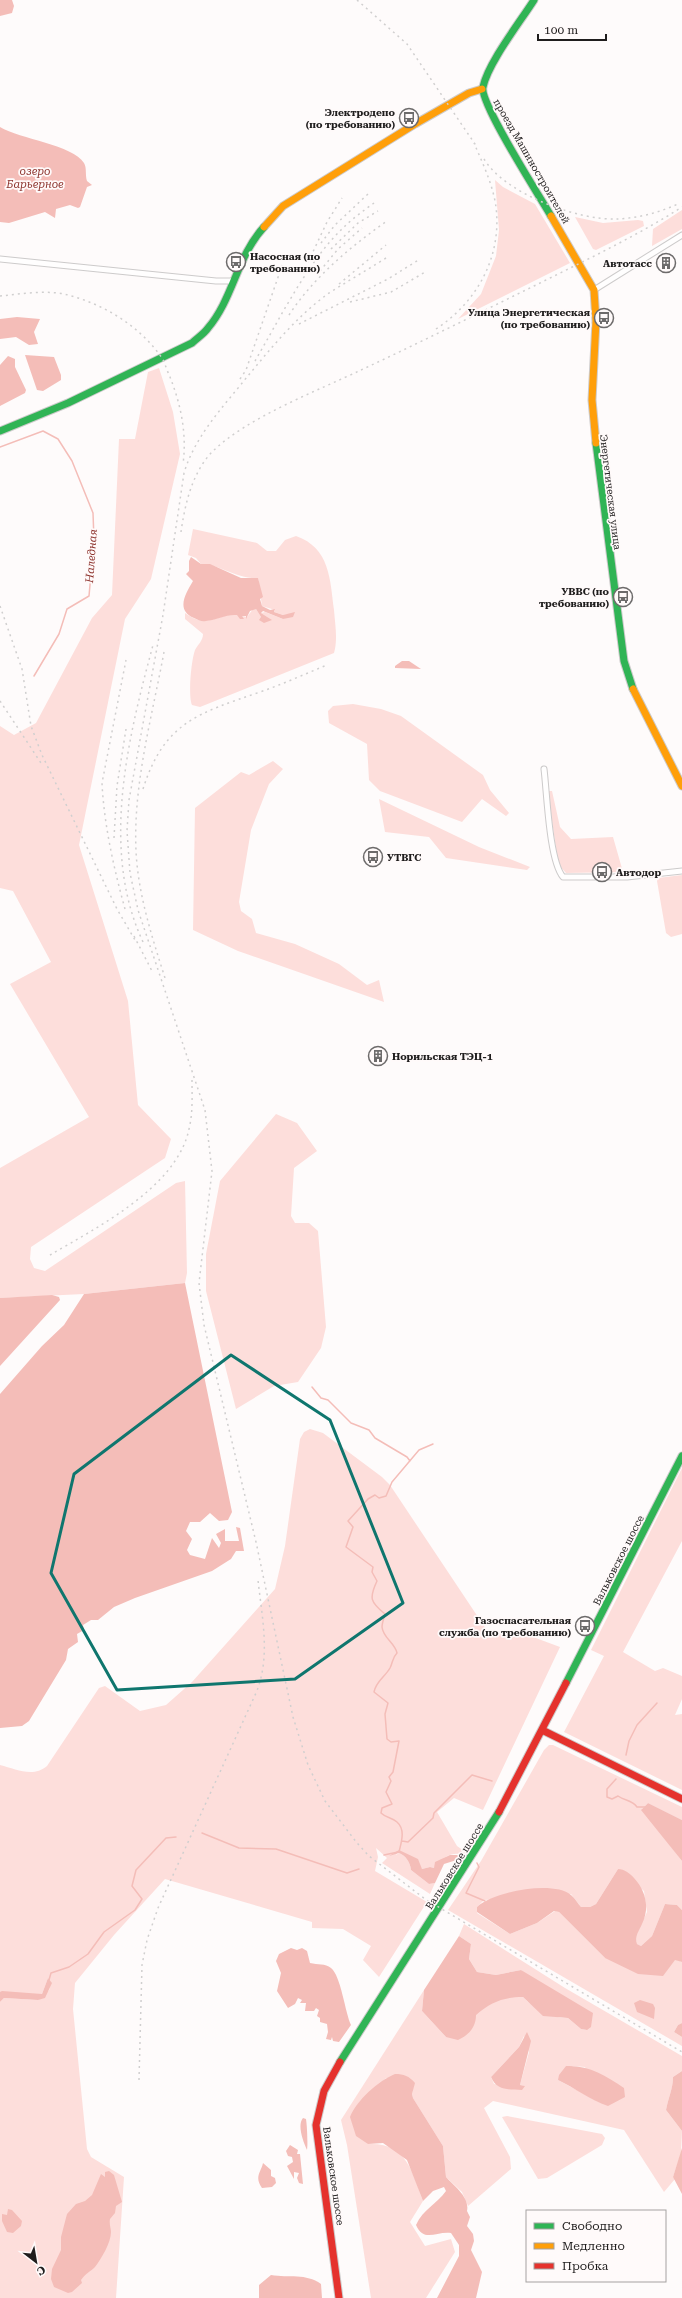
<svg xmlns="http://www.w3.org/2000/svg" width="682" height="2298" font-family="'Roboto Serif',serif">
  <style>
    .green { fill: #fddedb; fill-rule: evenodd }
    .water { fill: #f4bdb8 }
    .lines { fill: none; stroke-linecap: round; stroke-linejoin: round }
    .stream { stroke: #f4bdb8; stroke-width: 1.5 }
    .street-casing { stroke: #cdcbcb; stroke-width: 7 }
    .fast-casing { stroke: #cdcbcb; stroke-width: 9 }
    .slow-casing { stroke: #cdcbcb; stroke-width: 9 }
    .jam-casing { stroke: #cdcbcb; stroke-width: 9 }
    .street { stroke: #fffefe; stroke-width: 5 }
    .fast { stroke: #30b455; stroke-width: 7 }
    .slow { stroke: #ff9f0a; stroke-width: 7 }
    .jam { stroke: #e5322d; stroke-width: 7 }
    .rail { stroke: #d0cfcf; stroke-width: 1.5; stroke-dasharray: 2 4; stroke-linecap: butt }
    .marked { fill: none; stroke: #0f766e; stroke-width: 3; stroke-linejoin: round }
    .labels { text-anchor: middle; stroke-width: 3.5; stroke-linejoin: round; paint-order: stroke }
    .poi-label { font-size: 10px; font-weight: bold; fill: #1f1d1d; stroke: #fffafa; text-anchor: end }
    .street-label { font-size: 10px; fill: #1f1d1d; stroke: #fffafa }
    .water-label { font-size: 11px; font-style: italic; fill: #8e352f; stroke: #fffafa }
  </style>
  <rect width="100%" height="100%" fill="#fefbfb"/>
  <!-- green -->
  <path class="green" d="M495,180L503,187L535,204L570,263L458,319L481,294L496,256L499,230Z
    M682,210V229L652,246L653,229Z
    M575,217L603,223L638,220L643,221L644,226L596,250L593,249Z
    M159,368L173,412L180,454L151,579L125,619L79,845L128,1001L138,1105L171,1139L165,1158L31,1247L30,1259L34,1268L45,1271L176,1183L185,1181L187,1273L185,1283L84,1294L0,1298V1168L89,1117L10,984L51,962L13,891L0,888V726L14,735L36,723L92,618L112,595L119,439H135L148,372Z
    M193,529L257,543L267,551H276L285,540L296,536C330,548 330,579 334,610C335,624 338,639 334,653L200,707L192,705C188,696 191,661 195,650C198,644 203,641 203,634L185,619V613C202,625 209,621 227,615C233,613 241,616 247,617L253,609H256L261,617L270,619L261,613L265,612L283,619L292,614L283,615L274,612L275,610L262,606L258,578C235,579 220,564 201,564L196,558L188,555Z
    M353,704L381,709L401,716L483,775L490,790L509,813L506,816L482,799L462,822L380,791L369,780L367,744L329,723L328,711L333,706Z
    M273,761L283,769L269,784L251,830L239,902L241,911L252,919L256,933L295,944L339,964L367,985L379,980L384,1002L238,951L193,930L195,808L241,772L249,775Z
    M548,791H552L560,827L571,839L613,837L623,872L566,873L558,864Z
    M379,799L479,847L530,867L527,870L446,858L429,837L385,832Z
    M682,875V934L671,937L666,933L657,881L658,878Z
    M276,1114L297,1123L317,1151L294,1168L291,1216L295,1223H309L318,1231L326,1327L321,1348L298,1382L274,1386L236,1409L206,1291V1254L220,1181Z
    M310,1429L323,1433L382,1477L390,1485L488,1632L525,1634L560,1647L483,1810L454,1798L437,1812L457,1846L467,1853L465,1855C451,1851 442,1858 434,1868L430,1867L422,1869L399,1850L396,1855L399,1853C406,1856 410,1862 411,1870L429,1884L435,1883L430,1894L382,1863L387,1858L376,1848L378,1857L375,1871L427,1902L379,1977L363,1960L371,1946L343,1929L312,1928V1922L165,1879L114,1935L75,1983L73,2009L87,2149L91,2157L124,2177L116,2298H0V2002L4,1998L38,2000L49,1990L51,1983L48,1978L42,1994L37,1995L0,1992V1765C16,1769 33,1778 47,1766L99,1688L105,1686L140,1711L166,1705L192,1682L275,1589L285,1546L300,1439L304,1432Z
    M682,1468V1541L623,1652L655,1671L663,1668L682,1676V1699L675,1715L682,1714V1790L564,1732L604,1656L591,1650Z
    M549,1745H553L682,1807V1820L648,1803L642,1809L682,1861V1910L677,1905L665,1904L652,1936L641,1946L637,1944L636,1935L647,1912L644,1891L618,1869L596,1904L590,1907H581L571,1894L484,1900L477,1907V1913L510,1934L537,1923L555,1911L559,1912L605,1958L675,1959L682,1962V2023L678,2025L674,2032L682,2037V2046L448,1910L481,1861L544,1750Z
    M464,1924L565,1988L682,2056V2071L673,2077C673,2089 668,2098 666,2110L682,2131L681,2153L673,2177L675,2179L664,2192L624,2130L493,2101L484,2108L510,2157L511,2169L468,2206L462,2192L446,2177L443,2146L413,2098L412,2094L414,2083L386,2078L357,2105L368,2144C406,2142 412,2171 423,2201L410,2222L425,2246L451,2239L455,2252L426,2298H371L347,2145L341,2120L424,1990L422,2011L446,2037L489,2003L508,1997H523C536,2010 549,2018 568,2018L581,2029L587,2030L521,1970L496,1975L477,1972L469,1959L471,1944L459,1936ZM524,2036L529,2052L520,2085L525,2086L494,2084L491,2077L519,2047ZM573,2066L585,2067L601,2103L558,2080Z
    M507,2116L602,2134L605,2138L602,2145L547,2178L538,2179L502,2117Z"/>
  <!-- water -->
  <path class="water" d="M0,0H12L14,6L12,13L0,16Z
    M0,127C20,139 73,145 84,163C87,168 85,175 87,181L92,185L87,187L80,207L78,208L70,205L56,209L55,218L45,212L9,223L0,222Z
    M17,317L40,319L34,332L38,344L29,345L16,337L0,339V319Z
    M25,355L54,357L61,375V380L43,391L37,390Z
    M8,356L15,359V367L26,390L25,393L0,406V365Z
    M191,557L201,564H210L241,578H258L263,597L260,599L262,606L270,610L275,609L274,612L283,615L295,612L293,617L283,619L263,611L261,613L272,620L264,623L259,620L261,617L256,609L250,611L246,619V616H242L244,619H240L237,615C226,614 217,620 206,621C201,622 199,620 194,618C175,610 186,593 193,581L186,574L189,571V561Z
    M402,661H409L421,669L395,668V666Z
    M185,1283L232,1512L228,1520L219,1521L210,1513L200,1522H190L186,1531L192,1539L187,1550L190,1555L205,1559L212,1538L219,1548L221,1543L216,1534L225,1529V1541H239L236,1527L240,1528L244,1551H236L231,1559L212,1571L135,1598L114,1607L98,1620H91L83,1625L84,1630L77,1634L78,1642L68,1649L66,1660L29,1721L22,1726L0,1728V1394L42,1346L64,1325L84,1294Z
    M52,1295L59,1297L60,1300L0,1366V1298Z
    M648,1803L682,1820V1861L641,1810Z
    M399,1850L418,1859L422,1869L430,1867L434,1868L435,1862L450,1855H465L463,1858L444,1864L435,1883L429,1884L411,1870C410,1862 406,1856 399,1853L389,1856Z
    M618,1869C624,1869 631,1874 634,1878C646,1891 650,1908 642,1924C638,1933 635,1935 637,1944L641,1946L652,1936L665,1904L677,1905L682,1910V1962L675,1960L663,1976L638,1974L605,1958L559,1912L554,1911L537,1923L510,1934L477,1912V1907C492,1892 553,1880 571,1895C575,1898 578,1904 581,1907H590L596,1904Z
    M459,1936L471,1944L469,1959L477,1972L496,1975L521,1970L593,2013L591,2027L587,2030L581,2029L568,2018L543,2016L523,1997C503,1997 491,2002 476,2015C476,2027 469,2035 458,2040L446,2037L422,2011L424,1990Z
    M291,1948L297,1950L302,1948L307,1951L310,1963C318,1965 325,1963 331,1968C341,1976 345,2012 351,2025L339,2042L333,2041L332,2037L331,2040L326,2039L328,2032L327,2024L320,2022V2018L317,2016L319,2010L316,2008L314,2011H305L306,2003H300L302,2000L298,1998L295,2004L288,2008L277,1991L281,1973L276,1961L279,1954Z
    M48,1978L52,1983L45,1998L38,2000L4,1998L0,2002V1992L2,1991L42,1994Z
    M640,2000L653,2004L655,2008L654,2019L637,2012L634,2003Z
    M682,2023V2037L674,2032L678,2025Z
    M527,2032L531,2041L520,2085L525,2086L522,2090C508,2089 497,2091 491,2077L519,2047Z
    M566,2066C589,2065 605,2075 624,2088L625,2097L608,2106C590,2100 575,2088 558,2080L559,2075Z
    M682,2071V2131L666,2110C668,2098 673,2089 673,2077Z
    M395,2074C404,2074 409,2076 415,2083L412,2094L413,2098L443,2146L446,2177C454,2186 470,2197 467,2211L470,2217L467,2226L473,2234L474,2241L471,2250L482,2272L476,2298H437L459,2256V2245L451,2233C436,2231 424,2243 416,2225C423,2209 437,2204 446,2191L444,2187L433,2191L423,2201L407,2160L383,2143L368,2144L356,2136L350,2117C357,2100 378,2081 395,2074Z
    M303,2118L306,2119C307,2125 308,2144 307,2150C303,2141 297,2125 303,2118Z
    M290,2145L298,2150L297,2154H300L303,2184L299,2183L297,2178L299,2173L294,2172V2179L287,2166L293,2162L292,2157L288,2156L286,2151Z
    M682,2148V2194L673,2177Z
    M263,2163L271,2170V2176L275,2178L276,2183L272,2187L262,2188C254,2177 261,2172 263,2163Z
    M109,2171L114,2175L122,2202L116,2206L115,2213L110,2219C109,2224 111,2228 111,2232C111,2243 101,2259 95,2267C91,2271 85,2274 81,2280L82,2283L72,2292L68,2293L54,2287L51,2279L52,2269L61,2250V2237L67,2214L76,2204L85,2201L92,2195L101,2174L105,2177V2172Z
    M8,2209L12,2210L22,2221L21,2226L13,2233L7,2232L2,2221V2214L7,2215Z
    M271,2275C289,2278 306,2273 321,2284L322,2298H259V2285Z"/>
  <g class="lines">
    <!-- stream -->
    <path class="stream" d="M0,447L43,431L58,439L72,461L93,513L94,540L89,596L67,609L59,634L34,676
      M312,1387L321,1398L328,1400L351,1423L369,1430L375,1438L407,1457L410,1461
      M626,1755L629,1741L637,1725L657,1703
      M616,1779L607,1789V1797L612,1799L618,1796C625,1801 632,1800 637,1807H646
      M202,1833L239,1848L276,1849L347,1873L359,1869
      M402,1841L408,1842L433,1818L434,1813L472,1775L492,1781
      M399,1852C401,1843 406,1830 397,1822C393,1818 386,1818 381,1813L382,1808L392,1804L386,1792L391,1781L389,1777L393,1772L399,1741L391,1742L387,1739L385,1714L388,1703L374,1692C376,1681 385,1677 390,1668C393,1662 392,1658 397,1653C395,1643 383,1638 382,1627C382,1623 384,1618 385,1614C370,1602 369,1598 377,1581L372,1572L373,1567L346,1547L353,1527L348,1521L368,1499L375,1495L379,1498L386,1496L392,1482L419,1450L433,1444
      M384,1855L398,1852
      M477,1863L479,1867L466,1893L485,1901
      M49,1980L51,1973L69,1967L88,1954L104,1932L135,1910L142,1899L132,1886L136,1870L166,1838L176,1837"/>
    <!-- street casing -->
    <g class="street-casing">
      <path id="street" d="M0,259L216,281H233
        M594,290L682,235
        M544,769C547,793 549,860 563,877H627L682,871"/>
    </g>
    <!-- fast casing -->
    <g class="fast-casing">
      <path id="fast" d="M534,0C520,22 488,63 483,87C479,102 540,197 551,216
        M0,431L68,403L192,343C197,338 204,334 208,328C233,299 237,256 264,227
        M596,443L624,661L633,689
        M566,1683L682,1456
        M340,2062L499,1812"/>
    </g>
    <!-- slow casing -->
    <g class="slow-casing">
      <path id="slow" d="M551,216L594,290L596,321L592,400L596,443
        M264,227L283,206L415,124L469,93L482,89
        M633,689L682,786"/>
    </g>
    <!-- jam casing -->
    <g class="jam-casing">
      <path id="jam" d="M542,1730L682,1799
        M499,1812L566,1683
        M339,2298L316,2125L324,2091L340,2062"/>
    </g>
    <!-- street -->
    <use href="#street" class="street"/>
    <!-- fast -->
    <use href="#fast" class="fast"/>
    <!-- slow -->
    <use href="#slow" class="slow"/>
    <!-- jam -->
    <use href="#jam" class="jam"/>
    <!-- rail -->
    <path class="rail" d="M357,0L407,44L477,147
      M484,159C505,194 579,221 618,219C639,218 661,212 680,203
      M321,243L335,225L368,194
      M331,249L358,223L378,211
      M386,258C367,270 348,281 329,293C297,316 272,347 247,377C223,407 195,436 184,473L163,615L129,800L127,831L130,873L138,910L205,1110L212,1171L199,1283L204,1325L256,1542L293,1717L308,1765L325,1801L357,1843L369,1856L425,1899L682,2052
      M320,271L338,249L362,228
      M303,273L327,222L342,198
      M339,284L386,245
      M0,296C21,294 43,290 64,294C102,303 139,325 162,358C165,363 167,371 170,377C181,405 187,434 183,464
      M350,302L391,292L427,271
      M289,315C314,277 350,247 387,221
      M299,324L388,279L420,259
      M436,329C477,302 502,257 496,207C493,185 483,164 474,143
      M255,361C279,320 308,261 343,228C352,219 363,211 374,203
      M240,379L246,370L285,257
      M181,532C185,504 192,473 212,452C246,418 317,391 361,370C419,343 477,314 534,286C584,261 635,237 682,207
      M0,606L22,669L31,726L42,755L117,909L135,940
      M164,652C152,717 133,784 136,851C138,894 152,937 165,978
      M0,701L41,763
      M143,789C164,722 199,713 260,692C283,684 305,674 327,665
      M114,838L117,786L126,729
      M125,909C114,869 104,825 102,783L126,660
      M134,936L153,973
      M143,942C100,850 128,738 153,645
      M50,1255C98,1227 177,1187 189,1129C193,1113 192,1096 192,1080
      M139,2080L142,1965L147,1940L158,1908L256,1693C271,1657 262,1618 258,1580"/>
  </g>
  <!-- marked area -->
  <path class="marked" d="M231,1355L330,1420L403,1603L295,1679L117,1690L51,1573L74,1474Z"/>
  <!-- icons -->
  <defs>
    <g id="bus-ring" transform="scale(1)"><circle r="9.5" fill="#fffafa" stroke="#6d6b6b" stroke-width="1.5"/><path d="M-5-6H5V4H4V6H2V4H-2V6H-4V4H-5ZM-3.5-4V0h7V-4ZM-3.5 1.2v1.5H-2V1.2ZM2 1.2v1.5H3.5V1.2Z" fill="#6d6b6b"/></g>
    <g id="building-ring" transform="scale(1)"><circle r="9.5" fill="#fffafa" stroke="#6d6b6b" stroke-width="1.5"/><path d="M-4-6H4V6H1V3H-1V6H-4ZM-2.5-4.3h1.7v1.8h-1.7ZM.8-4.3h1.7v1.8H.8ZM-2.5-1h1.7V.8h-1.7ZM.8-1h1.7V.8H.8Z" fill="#6d6b6b"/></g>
  </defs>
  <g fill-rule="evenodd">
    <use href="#bus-ring" x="409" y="118"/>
    <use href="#bus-ring" x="236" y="262"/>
    <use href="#building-ring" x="666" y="263"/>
    <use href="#bus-ring" x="604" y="318"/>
    <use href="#bus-ring" x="623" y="597"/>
    <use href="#bus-ring" x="373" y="857"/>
    <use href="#bus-ring" x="602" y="872"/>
    <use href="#building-ring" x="378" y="1056"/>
    <use href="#bus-ring" x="585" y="1626"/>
  </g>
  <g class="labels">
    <!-- poi labels -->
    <g class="poi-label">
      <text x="395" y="116">Электродепо<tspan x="395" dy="12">(по требованию)</tspan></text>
      <text x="250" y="260" text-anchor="start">Насосная (по<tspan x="250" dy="12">требованию)</tspan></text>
      <text x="652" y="267">Автотасс</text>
      <text x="590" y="316">Улица Энергетическая<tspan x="590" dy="12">(по требованию)</tspan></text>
      <text x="609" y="595">УВВС (по<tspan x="609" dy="12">требованию)</tspan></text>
      <text x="387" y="861" text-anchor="start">УТВГС</text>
      <text x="616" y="876" text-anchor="start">Автодор</text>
      <text x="392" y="1060" text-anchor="start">Норильская ТЭЦ-1</text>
      <text x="571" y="1624">Газоспасательная<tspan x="571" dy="12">служба (по требованию)</tspan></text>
    </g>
    <!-- street labels -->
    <g class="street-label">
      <text transform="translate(532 161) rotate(60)" y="4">проезд Машиностроителей</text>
      <text transform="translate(611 492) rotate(83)" y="4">Энергетическая улица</text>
      <text transform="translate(618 1560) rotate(-63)" y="4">Вальковское шоссе</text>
      <text transform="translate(454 1866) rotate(-58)" y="4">Вальковское шоссе</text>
      <text transform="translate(334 2176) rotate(82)" y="4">Вальковское шоссе</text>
    </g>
    <!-- water labels -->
    <g class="water-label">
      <text x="35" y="175">озеро<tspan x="35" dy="13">Барьерное</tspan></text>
      <text transform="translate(91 556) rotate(-86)" y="4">Наледная</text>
    </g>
  </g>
  <!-- legend -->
  <rect x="526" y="2210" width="140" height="72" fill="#fffafa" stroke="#a5a2a2"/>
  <rect x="534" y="2223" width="20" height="6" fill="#30b455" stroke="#a5a2a2"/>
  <text x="562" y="2230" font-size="12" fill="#1f1d1d">Свободно</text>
  <rect x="534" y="2243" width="20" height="6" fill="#ff9f0a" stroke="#a5a2a2"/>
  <text x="562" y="2250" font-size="12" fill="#1f1d1d">Медленно</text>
  <rect x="534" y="2263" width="20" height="6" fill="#e5322d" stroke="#a5a2a2"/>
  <text x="562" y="2270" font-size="12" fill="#1f1d1d">Пробка</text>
  <!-- north arrow -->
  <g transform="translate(36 2262) rotate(149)" stroke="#fffafa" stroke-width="3" paint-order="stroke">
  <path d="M0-3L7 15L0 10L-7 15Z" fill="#1f1d1d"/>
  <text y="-6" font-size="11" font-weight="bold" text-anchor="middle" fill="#1f1d1d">С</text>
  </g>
  <!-- scale -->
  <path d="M538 34v6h68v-6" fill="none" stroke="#1f1d1d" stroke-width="2"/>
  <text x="544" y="34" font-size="12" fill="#1f1d1d" stroke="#fffafa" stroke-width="3" paint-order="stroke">100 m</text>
</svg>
